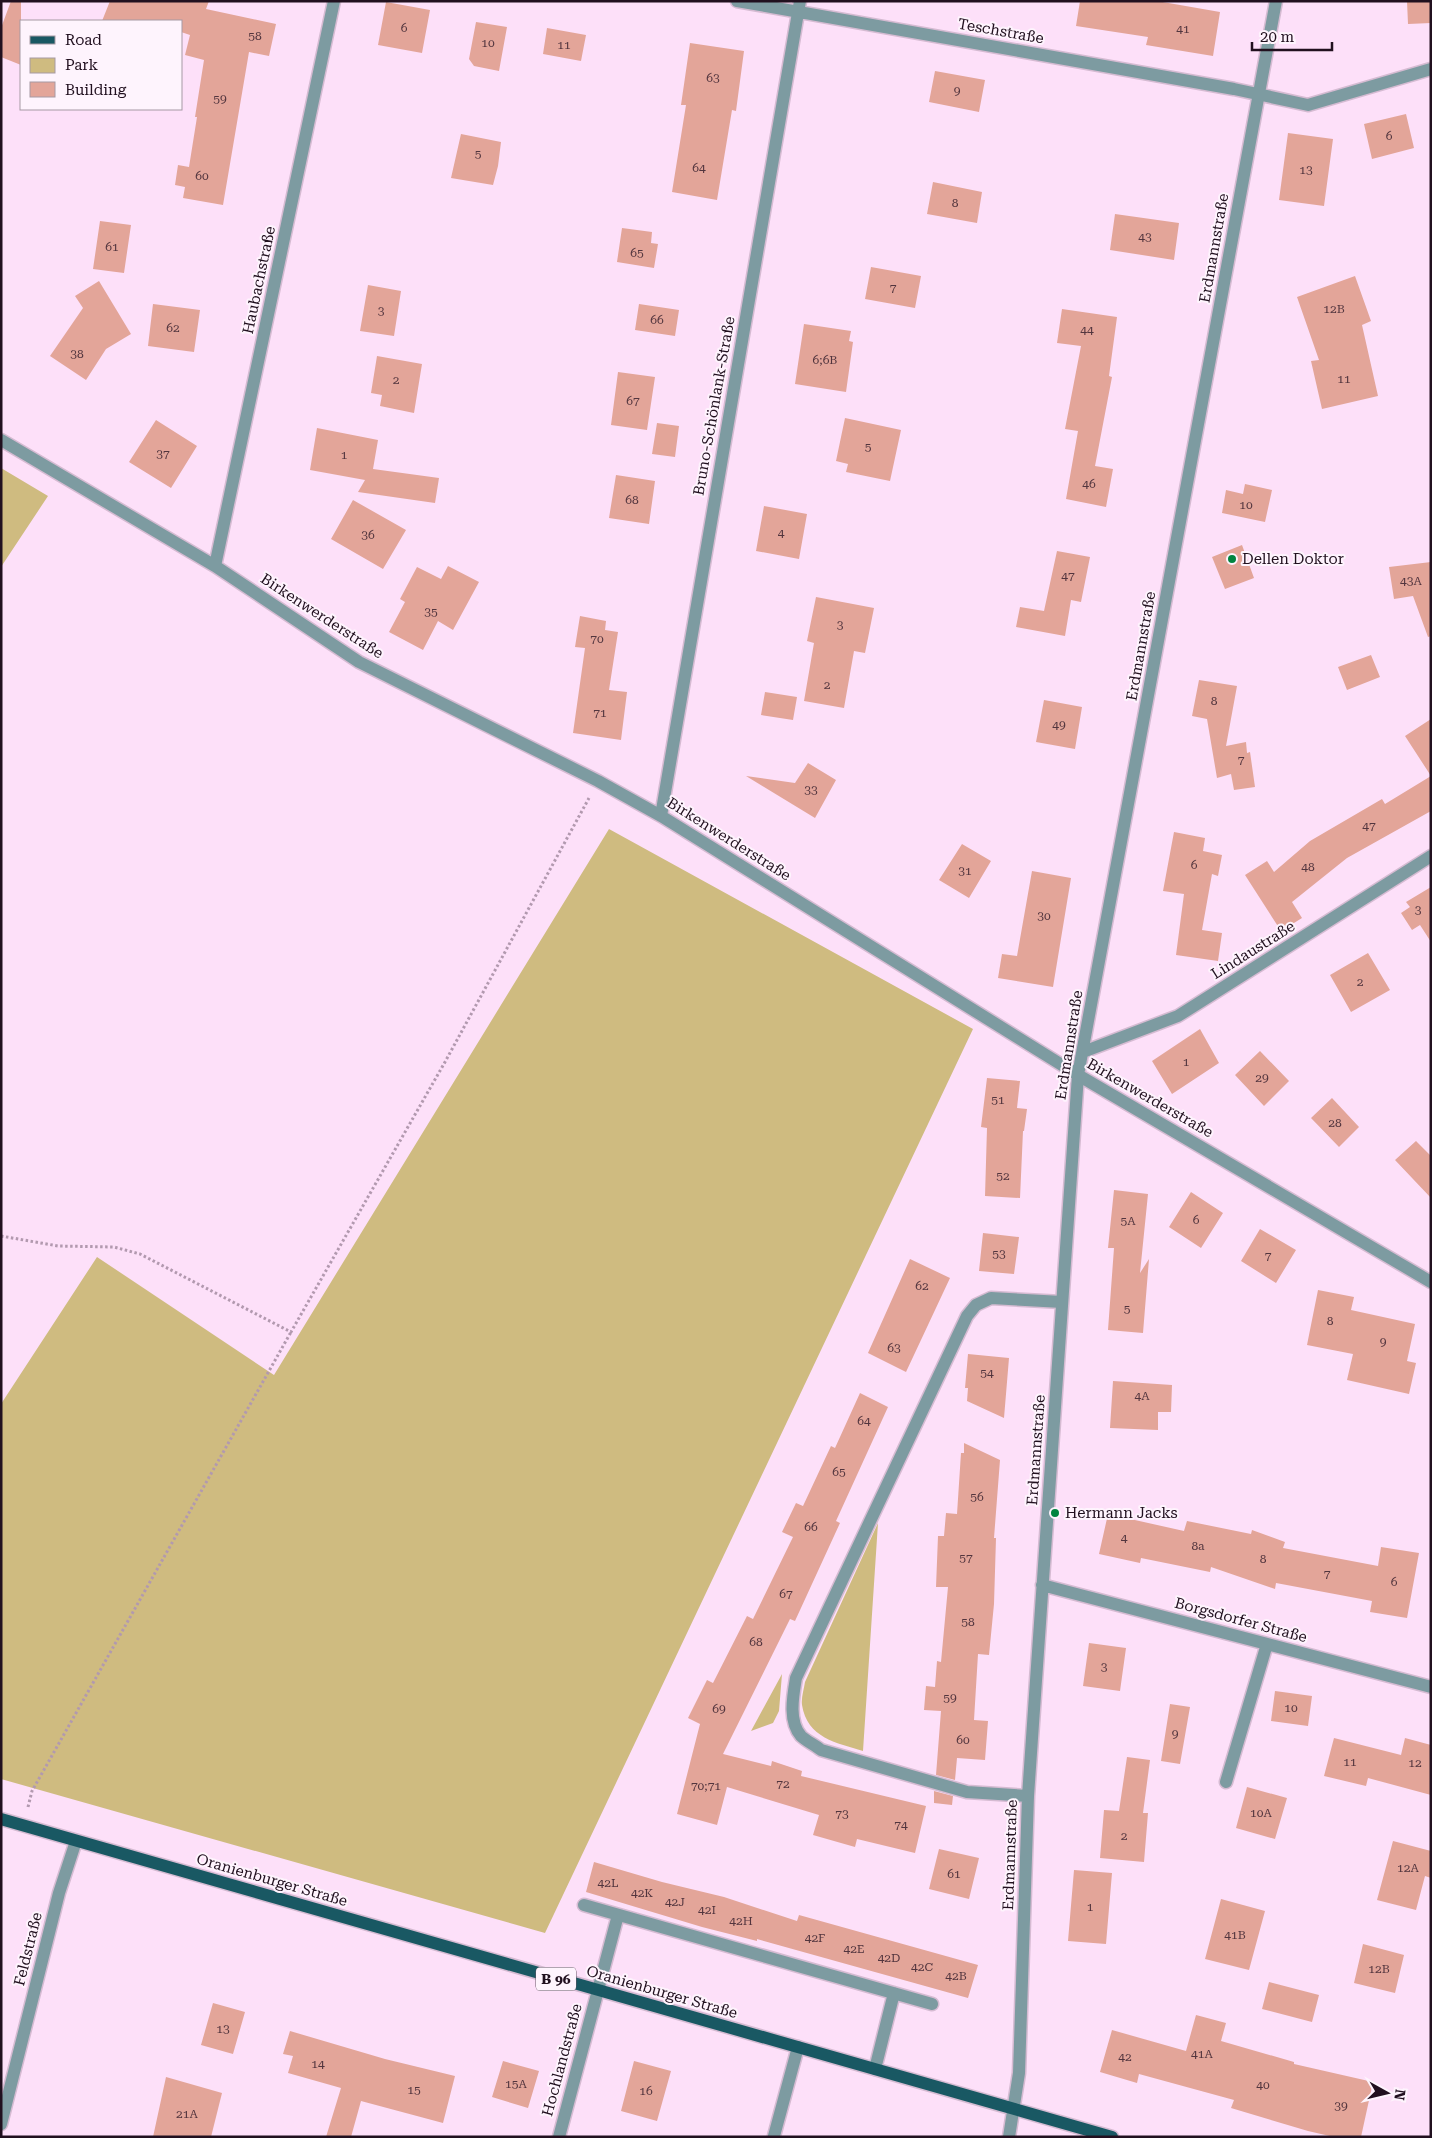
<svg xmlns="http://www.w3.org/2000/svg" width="1432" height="2138" font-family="'Roboto Serif',serif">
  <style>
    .green { fill: #cfbb80 }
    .building { fill: #e3a599 }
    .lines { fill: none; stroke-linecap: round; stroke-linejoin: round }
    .minor-casing { stroke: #d5bbd2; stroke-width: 15 }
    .major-casing { stroke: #d5bbd2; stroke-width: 15 }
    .path { stroke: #b299af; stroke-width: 3; stroke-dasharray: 2.5 2.5; stroke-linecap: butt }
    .minor { stroke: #7d9ba1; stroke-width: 12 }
    .major { stroke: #195863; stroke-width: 12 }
    .poi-dot { fill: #01843f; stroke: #fef4fd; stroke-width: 2 }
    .labels { text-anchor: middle; stroke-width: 4; stroke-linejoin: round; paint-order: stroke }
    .number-label { font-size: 12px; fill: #52353e }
    .shield { fill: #fef4fd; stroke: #635462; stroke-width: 1 }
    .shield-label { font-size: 14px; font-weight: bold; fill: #21101f }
    .street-label { font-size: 15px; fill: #21101f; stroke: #fef4fd }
    .poi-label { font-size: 15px; fill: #21101f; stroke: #fef4fd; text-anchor: start }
  </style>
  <rect width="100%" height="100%" fill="#fde0f9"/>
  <!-- green -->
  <path class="green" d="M1,468L48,496L1,567Z
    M609,829L973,1029L545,1933L1,1779V1404L97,1257L274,1375Z
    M878,1523L863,1751C837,1743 807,1738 802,1705C801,1698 804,1689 805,1682Z
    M782,1674L779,1711L773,1723L751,1731Z"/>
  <!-- building -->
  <path class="building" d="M11,1H21V65L1,57V28Z
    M110,1H209L206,9L276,24L269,56L249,52L223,205L183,198L185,187L175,185L178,165L189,167L197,117H195L204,60L185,55L190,35L181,32V21H102Z
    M1080,1H1157L1220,12L1213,56L1146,45L1148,37L1076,26Z
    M1407,1H1431V23L1408,24Z
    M386,2L430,10L422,53L378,45Z
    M476,22L507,27L499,71L474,66L469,59Z
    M547,28L586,35L581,61L543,54Z
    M690,43L744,51L736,111L732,110L717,200L672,192L686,105H681Z
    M935,71L985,80L979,112L929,102Z
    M1406,114L1414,148L1372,159L1364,124Z
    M1288,133L1333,139L1324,206L1279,200Z
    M461,134L501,142L498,166L493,185L451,178Z
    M933,182L982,192L977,223L927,214Z
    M1115,214L1179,223L1174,260L1110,250Z
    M100,221L131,225L124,273L93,269Z
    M622,228L652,232L651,243L658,244L654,268L617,262Z
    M871,267L921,276L915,308L865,299Z
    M1355,276L1371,321L1362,325L1378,396L1322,409L1311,361L1319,360L1297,297Z
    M99,281L131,334L106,349L86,380L50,356L83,308L75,296Z
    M368,285L401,291L394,336L360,331Z
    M153,304L200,310L194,352L148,346Z
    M639,304L679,310L675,336L635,330Z
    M1062,309L1117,317L1109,376L1112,377L1095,466L1113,469L1106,507L1066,499L1078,431L1065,429L1081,346L1057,343Z
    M804,324L851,331L849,341L853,342L846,392L795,384Z
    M377,356L422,364L414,413L380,406L382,395L371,393Z
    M618,372L655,377L647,430L611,425Z
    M845,418L901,430L890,481L846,472L848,464L836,461Z
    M156,420L197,446L171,488L129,462Z
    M657,423L679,426L675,457L652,454Z
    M317,428L378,440L373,469L439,478L435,503L358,492L365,480L310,470Z
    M616,475L655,481L649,524L609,518Z
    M1245,484L1272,490L1265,522L1222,513L1226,490L1243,494Z
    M353,500L406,530L383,569L331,539Z
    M764,506L807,514L799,559L756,551Z
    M1242,545L1254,578L1225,589L1212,557Z
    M1057,551L1090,557L1081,602L1071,600L1065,636L1016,627L1020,607L1044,611Z
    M1431,562V636L1428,637L1413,596L1394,599L1389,567Z
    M448,566L479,582L453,630L438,621L423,650L389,632L405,602L400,599L417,567L441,579Z
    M816,597L874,608L865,653L854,651L844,708L804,701L814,643L807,641Z
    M580,616L606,621L605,630L618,632L609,690L627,692L621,740L573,733L585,648L575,647Z
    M1371,655L1380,677L1347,690L1338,667Z
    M1199,680L1237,686L1226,746L1246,742L1247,753L1250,752L1255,787L1234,790L1231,774L1217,778L1207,719L1192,716Z
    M765,692L797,697L793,720L761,715Z
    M1044,700L1082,707L1075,749L1036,742Z
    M1431,719V811L1347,858L1292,902L1302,918L1281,931L1245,875L1267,861L1274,872L1310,841L1382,799L1385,804L1431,776L1405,736Z
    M808,763L836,780L815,818L746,776L795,783Z
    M1174,832L1205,838L1203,851L1222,855L1218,876L1212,874L1202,930L1222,933L1218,961L1176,955L1184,894L1163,891Z
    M962,844L991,861L969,898L939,880Z
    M1032,871L1071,878L1053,987L998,978L1002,954L1017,956Z
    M1431,887V942L1420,925L1412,930L1401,913L1410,907L1406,902Z
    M1368,953L1390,990L1351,1012L1330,975Z
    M1200,1029L1219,1063L1172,1094L1152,1061Z
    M1260,1051L1289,1081L1264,1106L1235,1075Z
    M987,1078L1020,1081L1017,1108L1027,1109L1024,1131H1023L1020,1198L985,1196L987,1128L981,1127Z
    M1332,1098L1359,1127L1339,1147L1311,1118Z
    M1416,1141L1431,1156V1198L1395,1160Z
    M1114,1190L1148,1194L1140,1273L1149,1259L1143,1333L1108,1330L1114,1248H1108Z
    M1191,1192L1223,1213L1201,1248L1169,1227Z
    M1260,1229L1296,1250L1276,1283L1241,1261Z
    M983,1233L1019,1237L1014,1274L979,1271Z
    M910,1259L950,1278L906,1372L868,1353Z
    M1318,1290L1354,1297L1351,1310L1415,1324L1407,1361L1416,1363L1409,1394L1347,1380L1353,1354L1307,1345Z
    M968,1354L1009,1358L1004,1418L967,1401L968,1388H965Z
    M1113,1381L1172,1385L1171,1412H1158V1430L1110,1428Z
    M860,1393L888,1407L836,1521L840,1523L795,1621L790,1619L723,1754L771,1766L772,1761L802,1771L801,1776L926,1806L915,1853L857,1839L855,1847L813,1835L819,1815L727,1787L717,1825L677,1814L700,1724L688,1718L707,1680L713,1683L747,1616L753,1619L793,1537L782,1532L796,1503L803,1506L831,1446L835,1448Z
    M964,1443L1000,1460L994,1538H996L994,1604L989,1655L978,1654L974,1720L988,1721L985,1760L957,1758L955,1780L936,1775L941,1711L924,1710L926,1686L935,1687L937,1661L941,1662L948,1587H936L938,1536H944L946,1513L957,1514L961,1453H964Z
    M1108,1514L1184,1531L1187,1521L1251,1534L1252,1530L1285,1542L1283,1548L1378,1566L1381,1547L1419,1553L1407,1618L1370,1612L1372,1601L1276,1583L1275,1589L1211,1567L1210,1572L1141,1558L1140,1563L1099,1554Z
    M1089,1643L1126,1648L1120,1691L1083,1686Z
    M1275,1691L1312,1696L1308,1726L1271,1721Z
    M1170,1704L1190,1707L1180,1764L1161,1761Z
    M1334,1738L1401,1755L1405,1738L1431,1745V1795L1368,1778L1366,1786L1324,1776Z
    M1127,1757L1150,1760L1143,1813H1148L1144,1862L1100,1858L1104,1810L1119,1811Z
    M1247,1787L1287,1798L1275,1839L1236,1828Z
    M934,1791L953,1796L952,1805L934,1803Z
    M1393,1841L1431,1851V1878L1425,1876L1416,1910L1377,1900Z
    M939,1849L979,1858L969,1899L929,1889Z
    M594,1862L662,1882L724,1897L797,1921L799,1915L978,1965L968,1998L757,1939V1941L702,1927L586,1892Z
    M1074,1870L1112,1873L1106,1944L1068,1941Z
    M1221,1899L1265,1911L1249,1970L1205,1959Z
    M1363,1944L1404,1955L1395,1993L1354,1983Z
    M1269,1982L1319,1995L1312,2022L1262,2009Z
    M213,2003L245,2012L233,2054L201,2045Z
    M1196,2015L1226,2023L1221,2041L1294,2062V2064L1373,2082L1361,2137H1334L1308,2131L1231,2108L1234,2100L1139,2074L1137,2083L1100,2072L1112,2030L1186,2051Z
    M290,2031L385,2059L455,2076L443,2123L361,2101L351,2137H326L341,2088L288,2073L293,2056L283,2054Z
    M503,2061L539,2071L528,2108L492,2097Z
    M634,2061L671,2071L657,2121L621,2111Z
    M166,2077L222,2093L211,2137H153Z"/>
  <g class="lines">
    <!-- minor casing -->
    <g class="minor-casing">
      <path id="minor" d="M737,1L1234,89L1308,105L1431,69
        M1,440L215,566L359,662L598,781L661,816L1078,1075L1431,1282
        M215,566L334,1
        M661,816L800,1
        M1083,1052L1178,1016L1431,856
        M1042,1585L1431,1687
        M1226,1782L1267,1644
        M1028,1796L967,1792L821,1750C815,1745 806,1741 801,1736C788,1721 793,1696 796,1678L967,1316L976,1305L991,1298L1062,1302
        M584,1905L932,2004
        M875,2069L894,1993
        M1,2124L59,1893L76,1841
        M774,2136L798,2047
        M559,2137L618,1915
        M1009,2137L1019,2073L1028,1796L1078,1075L1276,1"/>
    </g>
    <!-- major casing -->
    <g class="major-casing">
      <path id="major" d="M1,1819L1112,2137"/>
    </g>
    <!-- path -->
    <path class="path" d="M1,1236L58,1246L114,1247L140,1254L291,1332L445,1062L589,798
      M28,1807L32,1791L291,1332"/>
    <!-- minor -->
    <use href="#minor" class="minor"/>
    <!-- major -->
    <use href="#major" class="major"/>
  </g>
  <!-- markers -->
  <g class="poi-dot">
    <circle cx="1232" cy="559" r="5"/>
    <circle cx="1055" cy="1513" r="5"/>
  </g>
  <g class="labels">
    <!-- number labels -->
    <g class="number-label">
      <text x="404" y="32">6</text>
      <text x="1183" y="33">41</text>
      <text x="255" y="40">58</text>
      <text x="488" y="47">10</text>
      <text x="564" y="49">11</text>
      <text x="713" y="82">63</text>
      <text x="957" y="95">9</text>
      <text x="220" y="103">59</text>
      <text x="1389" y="140">6</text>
      <text x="478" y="158">5</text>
      <text x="699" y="172">64</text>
      <text x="1306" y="174">13</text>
      <text x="202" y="180">60</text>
      <text x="955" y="207">8</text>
      <text x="1145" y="241">43</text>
      <text x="112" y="251">61</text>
      <text x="637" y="257">65</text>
      <text x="893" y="292">7</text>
      <text x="1334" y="313">12B</text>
      <text x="381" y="315">3</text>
      <text x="657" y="324">66</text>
      <text x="173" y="332">62</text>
      <text x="1087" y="334">44</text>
      <text x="77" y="358">38</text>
      <text x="825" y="364">6;6B</text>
      <text x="1344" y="383">11</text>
      <text x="396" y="384">2</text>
      <text x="633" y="405">67</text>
      <text x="868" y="451">5</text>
      <text x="163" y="458">37</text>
      <text x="344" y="459">1</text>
      <text x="1089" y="488">46</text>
      <text x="632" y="504">68</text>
      <text x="1246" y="509">10</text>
      <text x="781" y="537">4</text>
      <text x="368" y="539">36</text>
      <text x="1068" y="580">47</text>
      <text x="1411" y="585">43A</text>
      <text x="431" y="616">35</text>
      <text x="840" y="629">3</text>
      <text x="597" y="643">70</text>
      <text x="827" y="689">2</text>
      <text x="1214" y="705">8</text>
      <text x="600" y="717">71</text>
      <text x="1059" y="729">49</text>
      <text x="1241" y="764">7</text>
      <text x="811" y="794">33</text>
      <text x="1369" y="830">47</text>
      <text x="1194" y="869">6</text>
      <text x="1308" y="871">48</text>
      <text x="965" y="875">31</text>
      <text x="1418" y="914">3</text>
      <text x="1044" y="920">30</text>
      <text x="1360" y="986">2</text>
      <text x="1186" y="1066">1</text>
      <text x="1262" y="1082">29</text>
      <text x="998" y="1104">51</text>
      <text x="1335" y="1127">28</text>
      <text x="1003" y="1180">52</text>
      <text x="1196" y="1224">6</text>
      <text x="1128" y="1225">5A</text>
      <text x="999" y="1258">53</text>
      <text x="1268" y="1260">7</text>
      <text x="922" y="1290">62</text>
      <text x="1127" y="1313">5</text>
      <text x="1330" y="1325">8</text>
      <text x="1383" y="1346">9</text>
      <text x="894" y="1352">63</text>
      <text x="987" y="1377">54</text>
      <text x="1142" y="1400">4A</text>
      <text x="864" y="1425">64</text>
      <text x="839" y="1476">65</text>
      <text x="977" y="1501">56</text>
      <text x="811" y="1531">66</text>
      <text x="1124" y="1542">4</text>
      <text x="1198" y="1550">8a</text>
      <text x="966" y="1562">57</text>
      <text x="1263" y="1563">8</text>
      <text x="1327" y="1578">7</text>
      <text x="1394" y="1586">6</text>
      <text x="786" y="1598">67</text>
      <text x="968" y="1626">58</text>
      <text x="756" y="1646">68</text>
      <text x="1104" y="1671">3</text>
      <text x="950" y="1702">59</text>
      <text x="1291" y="1712">10</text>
      <text x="719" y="1713">69</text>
      <text x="1175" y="1738">9</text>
      <text x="963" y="1744">60</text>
      <text x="1350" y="1766">11</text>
      <text x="1415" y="1767">12</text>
      <text x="783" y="1788">72</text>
      <text x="706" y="1790">70;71</text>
      <text x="1261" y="1817">10A</text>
      <text x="842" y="1818">73</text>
      <text x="901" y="1829">74</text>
      <text x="1124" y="1840">2</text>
      <text x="1408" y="1872">12A</text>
      <text x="954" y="1878">61</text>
      <text x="608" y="1887">42L</text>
      <text x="642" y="1897">42K</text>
      <text x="675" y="1906">42J</text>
      <text x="1090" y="1911">1</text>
      <text x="707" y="1914">42I</text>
      <text x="741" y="1925">42H</text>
      <text x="1235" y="1939">41B</text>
      <text x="815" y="1942">42F</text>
      <text x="854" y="1953">42E</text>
      <text x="889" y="1962">42D</text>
      <text x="922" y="1971">42C</text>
      <text x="1379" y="1973">12B</text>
      <text x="956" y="1980">42B</text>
      <text x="223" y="2033">13</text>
      <text x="1202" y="2058">41A</text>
      <text x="1125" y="2061">42</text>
      <text x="318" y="2068">14</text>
      <text x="516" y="2088">15A</text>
      <text x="1263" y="2089">40</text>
      <text x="414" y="2094">15</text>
      <text x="646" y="2095">16</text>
      <text x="1341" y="2110">39</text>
      <text x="187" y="2118">21A</text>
    </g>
    <!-- shield labels -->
    <rect class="shield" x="536" y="1967.5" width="40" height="23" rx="4"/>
    <g class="shield-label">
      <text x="556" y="1984">B 96</text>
    </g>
    <!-- street labels -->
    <g class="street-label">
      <text transform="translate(1001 31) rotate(10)" y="5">Teschstraße</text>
      <text transform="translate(1214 248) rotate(-80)" y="5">Erdmannstraße</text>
      <text transform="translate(259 280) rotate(-78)" y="5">Haubachstraße</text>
      <text transform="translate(714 406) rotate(-80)" y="5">Bruno-Schönlank-Straße</text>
      <text transform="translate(322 616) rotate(33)" y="5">Birkenwerderstraße</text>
      <text transform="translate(1141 646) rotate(-80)" y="5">Erdmannstraße</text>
      <text transform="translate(729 839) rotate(32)" y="5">Birkenwerderstraße</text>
      <text transform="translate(1253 950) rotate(-32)" y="5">Lindaustraße</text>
      <text transform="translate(1069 1045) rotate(-81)" y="5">Erdmannstraße</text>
      <text transform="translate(1150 1098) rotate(30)" y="5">Birkenwerderstraße</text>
      <text transform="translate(1036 1450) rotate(-86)" y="5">Erdmannstraße</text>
      <text transform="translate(1241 1620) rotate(15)" y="5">Borgsdorfer Straße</text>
      <text transform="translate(1010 1855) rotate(-88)" y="5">Erdmannstraße</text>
      <text transform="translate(272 1880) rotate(16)" y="5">Oranienburger Straße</text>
      <text transform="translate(28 1949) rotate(-76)" y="5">Feldstraße</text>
      <text transform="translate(662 1992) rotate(16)" y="5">Oranienburger Straße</text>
      <text transform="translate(562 2060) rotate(-75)" y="5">Hochlandstraße</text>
    </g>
    <!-- poi labels -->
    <g class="poi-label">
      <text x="1242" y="564">Dellen Doktor</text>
      <text x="1065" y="1518">Hermann Jacks</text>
    </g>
  </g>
  <!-- border -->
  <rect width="1432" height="2138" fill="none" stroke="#21101f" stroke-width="5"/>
  <!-- legend -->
  <rect x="20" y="20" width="162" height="90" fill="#fef4fd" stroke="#a699a4"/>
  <rect x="30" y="36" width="25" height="8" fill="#195863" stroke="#a699a4"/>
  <text x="65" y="45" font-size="15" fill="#21101f">Road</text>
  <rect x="30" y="58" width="25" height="15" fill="#cfbb80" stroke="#a699a4"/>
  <text x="65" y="70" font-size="15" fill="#21101f">Park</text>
  <rect x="30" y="82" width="25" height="15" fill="#e3a599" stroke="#a699a4"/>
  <text x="65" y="95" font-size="15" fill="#21101f">Building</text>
  <!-- north arrow -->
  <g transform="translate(1387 2093) rotate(98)" stroke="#fef4fd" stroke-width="4" paint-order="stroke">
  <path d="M0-4L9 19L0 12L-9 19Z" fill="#21101f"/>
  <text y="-8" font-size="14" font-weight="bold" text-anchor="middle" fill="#21101f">N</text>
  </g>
  <!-- scale -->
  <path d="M1252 42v8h80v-8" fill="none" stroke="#21101f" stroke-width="2.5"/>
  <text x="1260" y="42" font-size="15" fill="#21101f" stroke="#fef4fd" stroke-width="4" paint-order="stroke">20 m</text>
</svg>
